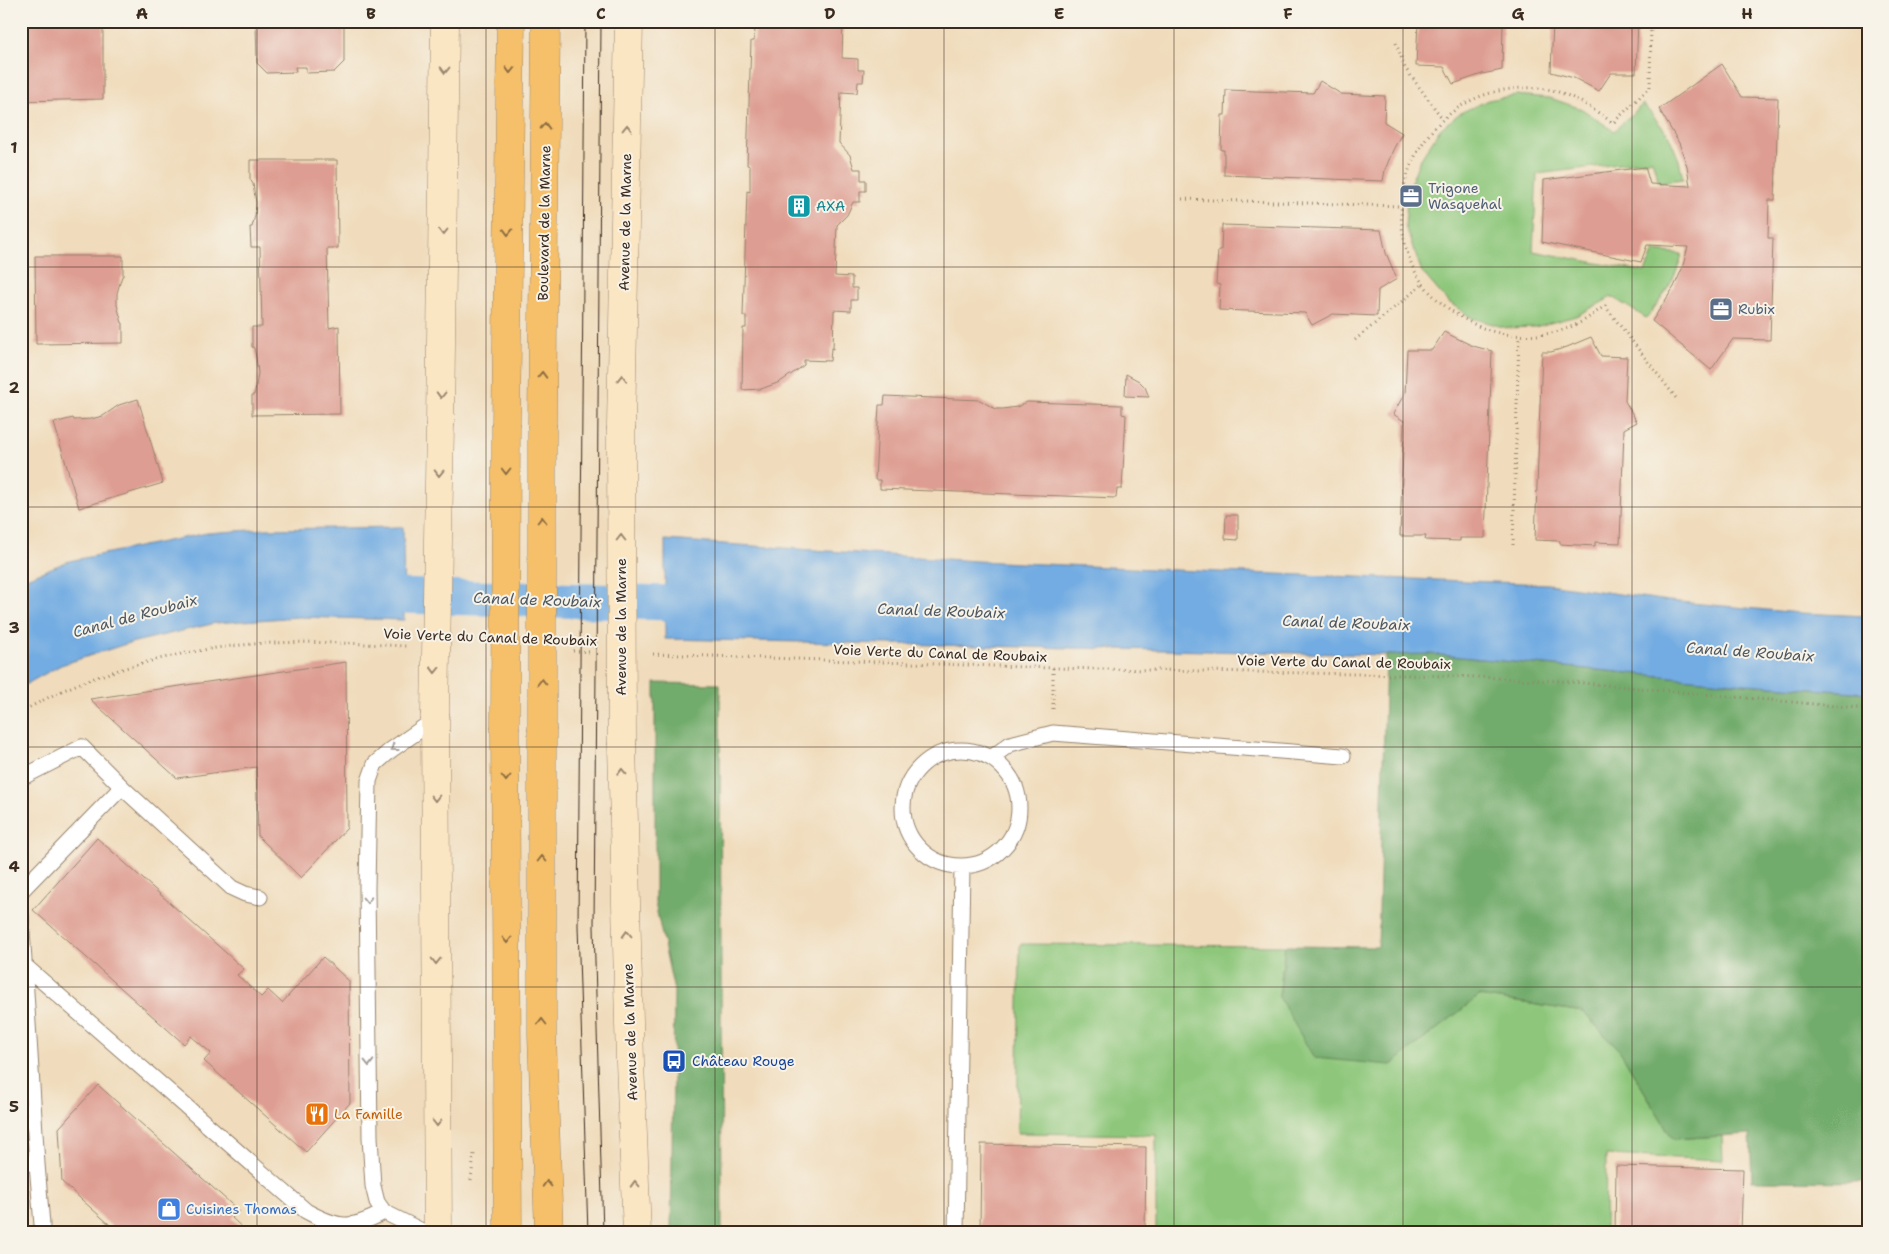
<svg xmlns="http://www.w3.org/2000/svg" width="1889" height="1254" font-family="'Shantell Sans',sans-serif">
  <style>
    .green { fill: #8ec77c; stroke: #64784d }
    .forest { fill: #72ac6c; stroke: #566b45 }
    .water { fill: #72ace2; stroke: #566b80 }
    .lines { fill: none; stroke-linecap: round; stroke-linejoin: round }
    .canal { stroke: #72ace2; stroke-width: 35 }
    .building { fill: #de9d92 }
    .lane-casing { stroke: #96836d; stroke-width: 17 }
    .secondary-casing { stroke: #96836d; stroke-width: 29 }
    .primary-casing { stroke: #96836d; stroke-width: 29 }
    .path { stroke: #96836d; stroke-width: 3; stroke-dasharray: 1 4; stroke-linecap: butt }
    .lane { stroke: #fff; stroke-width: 15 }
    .secondary { stroke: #fbe6c4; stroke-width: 28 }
    .primary { stroke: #f6c06b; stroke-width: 28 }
    .tram { stroke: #3b2a1e; stroke-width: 1 }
    .secondary-bridge-casing { stroke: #96836d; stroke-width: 29; stroke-linecap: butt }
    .primary-bridge-casing { stroke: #96836d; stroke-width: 29; stroke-linecap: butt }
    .secondary-bridge { stroke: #fbe6c4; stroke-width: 28 }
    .primary-bridge { stroke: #f6c06b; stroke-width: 28 }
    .oneway { stroke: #9b8871 }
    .oneway2 { stroke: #8f6e41 }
    .oneway3 { stroke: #a79f9a }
    .grid { fill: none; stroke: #3b2a1e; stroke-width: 1; stroke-opacity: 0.55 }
    .labels { text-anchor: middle; stroke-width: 4; stroke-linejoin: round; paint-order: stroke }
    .service-label { font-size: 14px; fill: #4e5e75; stroke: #f7f3e8; text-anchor: start }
    .culture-label { font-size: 14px; fill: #0d838f; stroke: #f7f3e8; text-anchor: start }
    .street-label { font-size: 14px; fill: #3b2a1e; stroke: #f7f3e8 }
    .transit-label { font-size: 14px; fill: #164399; stroke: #f7f3e8; text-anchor: start }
    .food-label { font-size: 14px; fill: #c56008; stroke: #f7f3e8; text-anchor: start }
    .shop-label { font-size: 14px; fill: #366cbe; stroke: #f7f3e8; text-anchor: start }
    .water-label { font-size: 15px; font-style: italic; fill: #4e5863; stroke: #f7f3e8 }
    .neatline { fill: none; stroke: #3b2a1e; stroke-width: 2 }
    .grid-label { font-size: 16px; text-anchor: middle; font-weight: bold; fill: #3b2a1e }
  </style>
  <rect width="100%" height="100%" fill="#f7f3e8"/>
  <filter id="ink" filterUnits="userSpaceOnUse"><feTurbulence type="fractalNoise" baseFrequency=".02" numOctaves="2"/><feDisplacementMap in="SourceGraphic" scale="10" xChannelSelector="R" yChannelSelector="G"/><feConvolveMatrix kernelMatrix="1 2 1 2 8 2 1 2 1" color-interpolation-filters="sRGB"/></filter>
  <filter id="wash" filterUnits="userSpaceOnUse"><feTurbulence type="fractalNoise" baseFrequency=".0096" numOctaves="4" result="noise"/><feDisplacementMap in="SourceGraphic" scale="20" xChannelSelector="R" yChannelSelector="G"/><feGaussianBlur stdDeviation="1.12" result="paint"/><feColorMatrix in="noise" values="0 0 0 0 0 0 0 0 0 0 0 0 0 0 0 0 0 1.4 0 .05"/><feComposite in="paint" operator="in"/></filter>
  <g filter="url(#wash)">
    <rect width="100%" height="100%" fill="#f0dcbc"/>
    <!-- green -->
    <path class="green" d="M1516,95L1550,98L1582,109L1614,131L1643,104L1668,134L1679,160L1683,179L1659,182L1652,160L1537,174L1533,251L1645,272L1654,251L1682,254C1677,278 1661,300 1646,318L1612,297L1576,316L1535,327L1506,328L1472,318L1447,301L1422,272L1405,226L1408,189L1419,162L1440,129L1460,113L1488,100Z
      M1020,944L1285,946L1279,997L1391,1065L1479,996L1583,1012L1620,1051L1673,1139L1722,1136L1723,1160L1606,1155L1605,1233H1556V1225H1468V1233H1156V1135L1017,1133Z"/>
    <!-- forest -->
    <path class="forest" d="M1430,654L1745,684L1868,693V1182L1752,1181L1750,1134L1673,1139L1620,1051L1583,1012L1479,996L1391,1065L1314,1058L1279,997L1285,946L1378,947L1386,655Z
      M655,683L720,684L722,1233H671L674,991L655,903Z"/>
    <!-- water -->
    <path class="water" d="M403,527L404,620L299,617L216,623L126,644L61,665L21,687V580L69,561L207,533L266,529Z
      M665,540L976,561L1220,572L1548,584L1669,601L1800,613L1868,616V693L1745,684L1430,654L1386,655L665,639Z"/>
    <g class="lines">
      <!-- canal -->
      <path class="canal" d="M357,595L713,604"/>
    </g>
    <g id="blocks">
      <!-- building -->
      <path class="building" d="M21,21H103V99L21,101Z
        M256,21H344V62L334,72L306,73V67H295L296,72L267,73L257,63Z
        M752,21H843L842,58L858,59V70H864L863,82H858L857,93L841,92L839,143L850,155L854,169H861V180H866V191H860V202H853L847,215L837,225L835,276L852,277V288H857V300H851V311L834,310L833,349L831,348L830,361L804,360V365L799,369L780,382L761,389L742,390L743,328H746V316H743L747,191L750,192V166L747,165L751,41H754L755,30H752Z
        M1418,21H1503L1502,70L1482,74L1453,84L1444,67L1416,66Z
        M1553,21H1638L1636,73H1611L1599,91L1574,78L1551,72Z
        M1722,64L1742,97L1778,98L1775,200H1769L1768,238H1773L1770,340L1733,339L1711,370L1652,321L1674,287L1682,269L1688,247L1647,245L1641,262L1542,242L1544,180L1645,167L1650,184L1690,186L1687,166L1679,143L1659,109Z
        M1320,81L1341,94L1385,96L1384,122L1402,133L1393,150L1385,170L1383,181L1224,175V150H1221L1222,115H1225L1226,90L1313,93Z
        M250,160H337L338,248H327L329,328L339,326L340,414L252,415V395H254L256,386L258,373L256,357L254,348L252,347V327H262L260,247H251L250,227H252L255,216L256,203L253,184L250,179Z
        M1222,225L1381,230L1386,253L1397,279L1378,290L1377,316L1333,314L1312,325L1305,313L1219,310L1220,285L1216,284L1218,250H1221Z
        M35,256H123V276H122L117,293V305L122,323H123V343L36,344Z
        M21,262H25V276H21Z
        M1444,332L1473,346L1492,351L1485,538H1460V541L1425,540L1426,536H1400L1404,421L1393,414L1405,393L1407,350H1432Z
        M1591,337L1601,356L1627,357L1625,401L1637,422L1624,429L1620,543L1595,542V546L1560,544V541L1535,540L1542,352H1551L1567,347Z
        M1126,374L1139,381L1145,387L1149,397L1125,396Z
        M885,396L980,400L995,409H1003L1017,407L1027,402L1122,405V414L1126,415L1122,489H1117L1116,498L880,489V480H875L879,405H884Z
        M138,399L163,483L79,508L54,423L73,418L74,420L91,419L103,416L119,405Z
        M1226,515H1238V540L1225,539Z
        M346,662L347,828L301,878L258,836L256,767L177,778L90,699Z
        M97,838L244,969L237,975L261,997L268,990L282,1003L323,957L349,981L350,1103L306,1152L204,1061L211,1053L191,1036L184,1044L33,910Z
        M98,1085L239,1211L232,1218L248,1233H119L62,1182L59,1128Z
        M981,1144L1146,1147L1145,1233H980Z
        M1616,1166L1743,1169L1741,1233H1615Z"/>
    </g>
  </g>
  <g filter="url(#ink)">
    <use href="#blocks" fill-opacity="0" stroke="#96836d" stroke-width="1"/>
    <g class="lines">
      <!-- lane casing -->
      <g class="lane-casing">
        <path id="lane" d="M903 808a58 58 0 1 1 116 0a58 58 0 1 1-116 0Z
          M991,758L1010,744L1053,733L1343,756
          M21,778L82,747L125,790L232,888L245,894L260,897
          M21,891L122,787
          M21,914L37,1164L21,1162
          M25,966L306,1211C339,1229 351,1230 384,1212
          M37,1164L42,1225L40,1233
          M426,1233L384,1212L377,1202L373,1186L370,1137L367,888L369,781L375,764L391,750L434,720
          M956,1233L962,867"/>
      </g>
      <!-- secondary casing -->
      <g class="secondary-casing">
        <path id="secondary" d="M440,424L445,21
          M621,427L629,21
          M435,715L438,1233
          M622,745L630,1062L637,1233"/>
      </g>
      <!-- primary casing -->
      <g class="primary-casing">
        <path id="primary" d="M506,423L511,21
          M542,424L546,21
          M505,729L508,1233
          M542,731V1035L549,1233"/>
      </g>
      <!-- path -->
      <path class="path" d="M1651,21L1650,87L1613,123C1596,111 1581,100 1561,93C1546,87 1528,87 1512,89C1436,96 1385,174 1406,247C1409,260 1415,274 1424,285C1436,301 1452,312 1470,322C1502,340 1547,340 1579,323C1588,319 1596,312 1605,306L1676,398
        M1396,43L1405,68L1442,118
        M1182,199L1400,206
        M1355,340L1423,284
        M1513,545L1519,336
        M573,651L591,652
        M653,654L1053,668L1455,676L1561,681L1868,709
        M1053,668V710
        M21,712C41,701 62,690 83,682C143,660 209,645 273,643C317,641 362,644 406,646
        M471,1180L474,1154"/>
      <!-- lane -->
      <use href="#lane" class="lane"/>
      <!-- secondary -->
      <use href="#secondary" class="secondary"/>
      <!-- primary -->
      <use href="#primary" class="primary"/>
      <!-- tram -->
      <path class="tram" d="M585,21L578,926L588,1233
        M601,21L594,927L603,1233"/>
      <!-- secondary-bridge casing -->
      <g class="secondary-bridge-casing">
        <path id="secondary-bridge" d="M621,427L622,745
          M435,715L440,424"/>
      </g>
      <!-- primary-bridge casing -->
      <g class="primary-bridge-casing">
        <path id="primary-bridge" d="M542,424V731
          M505,729L506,423"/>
      </g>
      <!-- secondary-bridge -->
      <use href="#secondary-bridge" class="secondary-bridge"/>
      <!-- primary-bridge -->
      <use href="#primary-bridge" class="primary-bridge"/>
    </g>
    <!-- one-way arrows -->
    <defs><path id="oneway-chevron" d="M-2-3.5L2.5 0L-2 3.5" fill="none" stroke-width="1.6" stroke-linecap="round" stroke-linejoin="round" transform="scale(1.25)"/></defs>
    <g class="oneway">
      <use href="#oneway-chevron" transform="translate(445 70) rotate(91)"/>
      <use href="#oneway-chevron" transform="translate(627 128) rotate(-89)"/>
      <use href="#oneway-chevron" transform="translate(443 232) rotate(91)"/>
      <use href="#oneway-chevron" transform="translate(622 378) rotate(-89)"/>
      <use href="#oneway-chevron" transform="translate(441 395) rotate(91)"/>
      <use href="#oneway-chevron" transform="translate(439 473) rotate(91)"/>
      <use href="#oneway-chevron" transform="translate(621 538) rotate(-90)"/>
      <use href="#oneway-chevron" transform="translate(435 670) rotate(91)"/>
      <use href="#oneway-chevron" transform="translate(622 772) rotate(-92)"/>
      <use href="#oneway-chevron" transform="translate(435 798) rotate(90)"/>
      <use href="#oneway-chevron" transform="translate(627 934) rotate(-92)"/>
      <use href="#oneway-chevron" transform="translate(436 961) rotate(90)"/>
      <use href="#oneway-chevron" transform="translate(437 1123) rotate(90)"/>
      <use href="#oneway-chevron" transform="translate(635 1184) rotate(-92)"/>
    </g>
    <g class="oneway2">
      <use href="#oneway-chevron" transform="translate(510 70) rotate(91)"/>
      <use href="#oneway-chevron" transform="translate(545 126) rotate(-89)"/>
      <use href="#oneway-chevron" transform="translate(508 232) rotate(91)"/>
      <use href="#oneway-chevron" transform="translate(542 375) rotate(-89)"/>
      <use href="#oneway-chevron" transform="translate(506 471) rotate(90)"/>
      <use href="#oneway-chevron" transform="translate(542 520) rotate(-90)"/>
      <use href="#oneway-chevron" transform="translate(542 682) rotate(-90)"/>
      <use href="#oneway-chevron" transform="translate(506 778) rotate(90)"/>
      <use href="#oneway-chevron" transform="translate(542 859) rotate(-90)"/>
      <use href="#oneway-chevron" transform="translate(507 940) rotate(90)"/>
      <use href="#oneway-chevron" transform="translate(542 1022) rotate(-90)"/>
      <use href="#oneway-chevron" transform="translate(547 1184) rotate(-92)"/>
    </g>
    <g class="oneway3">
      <use href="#oneway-chevron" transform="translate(394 748) rotate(144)"/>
      <use href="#oneway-chevron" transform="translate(367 900) rotate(89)"/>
      <use href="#oneway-chevron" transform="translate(369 1063) rotate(89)"/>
    </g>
  </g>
  <!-- grid -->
  <path class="grid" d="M257,21V1233M486,21V1233M715,21V1233M944,21V1233M1174,21V1233M1403,21V1233M1632,21V1233M21,267H1868M21,507H1868M21,747H1868M21,987H1868"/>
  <!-- icons -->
  <defs>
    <g id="office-square" transform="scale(1.25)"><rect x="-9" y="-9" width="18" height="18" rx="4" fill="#5c6f8a" stroke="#f7f3e8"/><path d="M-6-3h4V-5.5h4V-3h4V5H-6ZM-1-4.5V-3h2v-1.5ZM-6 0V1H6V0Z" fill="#fff"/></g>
    <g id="building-square" transform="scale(1.25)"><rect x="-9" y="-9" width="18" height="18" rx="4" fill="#0f9aa8" stroke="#f7f3e8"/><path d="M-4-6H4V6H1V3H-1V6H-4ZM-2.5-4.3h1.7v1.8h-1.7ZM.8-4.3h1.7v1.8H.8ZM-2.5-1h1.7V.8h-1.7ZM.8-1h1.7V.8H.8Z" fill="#fff"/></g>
    <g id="bus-square" transform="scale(1.25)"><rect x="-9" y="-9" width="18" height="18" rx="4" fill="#1a4fb4" stroke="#f7f3e8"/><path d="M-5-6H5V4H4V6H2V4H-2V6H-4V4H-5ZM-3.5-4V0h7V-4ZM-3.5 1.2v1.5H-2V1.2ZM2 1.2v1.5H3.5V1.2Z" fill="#fff"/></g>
    <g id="restaurant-square" transform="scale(1.25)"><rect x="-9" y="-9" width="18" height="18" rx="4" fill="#e8710a" stroke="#f7f3e8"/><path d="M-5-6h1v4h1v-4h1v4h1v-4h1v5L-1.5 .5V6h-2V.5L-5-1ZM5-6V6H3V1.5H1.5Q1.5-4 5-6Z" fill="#fff"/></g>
    <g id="shop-square" transform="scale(1.25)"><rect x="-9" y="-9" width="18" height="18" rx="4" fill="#3f7fe0" stroke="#f7f3e8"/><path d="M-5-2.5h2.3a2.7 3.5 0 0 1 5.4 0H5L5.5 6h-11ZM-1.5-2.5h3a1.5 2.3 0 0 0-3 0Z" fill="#fff"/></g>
  </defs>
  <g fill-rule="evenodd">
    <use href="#office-square" x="1411" y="196"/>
    <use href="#building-square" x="799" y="206"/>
    <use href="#office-square" x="1721" y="309"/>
    <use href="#bus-square" x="674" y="1061"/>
    <use href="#restaurant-square" x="317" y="1114"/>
    <use href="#shop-square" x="169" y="1209"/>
  </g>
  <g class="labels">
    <!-- service labels -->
    <g class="service-label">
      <text x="1428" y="193">Trigone<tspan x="1428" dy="16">Wasquehal</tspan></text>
      <text x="1738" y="314">Rubix</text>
    </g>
    <!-- culture labels -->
    <g class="culture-label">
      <text x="816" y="211">AXA</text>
    </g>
    <!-- street labels -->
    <g class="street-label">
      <text transform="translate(625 222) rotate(-89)" y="5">Avenue de la Marne</text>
      <text transform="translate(544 223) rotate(-89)" y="5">Boulevard de la Marne</text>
      <text transform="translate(621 627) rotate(-90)" y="5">Avenue de la Marne</text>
      <text transform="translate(490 637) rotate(2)" y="5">Voie Verte du Canal de Roubaix</text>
      <text transform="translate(940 653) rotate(2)" y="5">Voie Verte du Canal de Roubaix</text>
      <text transform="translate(1344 662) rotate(1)" y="5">Voie Verte du Canal de Roubaix</text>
      <text transform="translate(630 1032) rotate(-92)" y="5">Avenue de la Marne</text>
    </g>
    <!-- transit labels -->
    <g class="transit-label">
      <text x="692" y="1066">Château Rouge</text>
    </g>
    <!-- food labels -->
    <g class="food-label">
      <text x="334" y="1119">La Famille</text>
    </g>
    <!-- shop labels -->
    <g class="shop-label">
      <text x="186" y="1214">Cuisines Thomas</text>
    </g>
    <!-- water labels -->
    <g class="water-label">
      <text transform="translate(537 600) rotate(2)" y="5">Canal de Roubaix</text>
      <text transform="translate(941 611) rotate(2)" y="5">Canal de Roubaix</text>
      <text transform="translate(135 616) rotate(-15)" y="5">Canal de Roubaix</text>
      <text transform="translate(1346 623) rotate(2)" y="5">Canal de Roubaix</text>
      <text transform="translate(1750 652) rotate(4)" y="5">Canal de Roubaix</text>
    </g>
  </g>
  <!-- margin -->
  <rect width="1889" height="1254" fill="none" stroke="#f7f3e8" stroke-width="55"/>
  <rect x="28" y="28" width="1834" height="1198" class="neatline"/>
  <g class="grid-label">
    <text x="142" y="19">A</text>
    <text x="371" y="19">B</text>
    <text x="601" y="19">C</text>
    <text x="830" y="19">D</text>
    <text x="1059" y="19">E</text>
    <text x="1288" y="19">F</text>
    <text x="1518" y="19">G</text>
    <text x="1747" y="19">H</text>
    <text x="14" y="153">1</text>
    <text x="14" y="393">2</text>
    <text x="14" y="633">3</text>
    <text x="14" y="872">4</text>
    <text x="14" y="1112">5</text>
  </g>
</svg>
